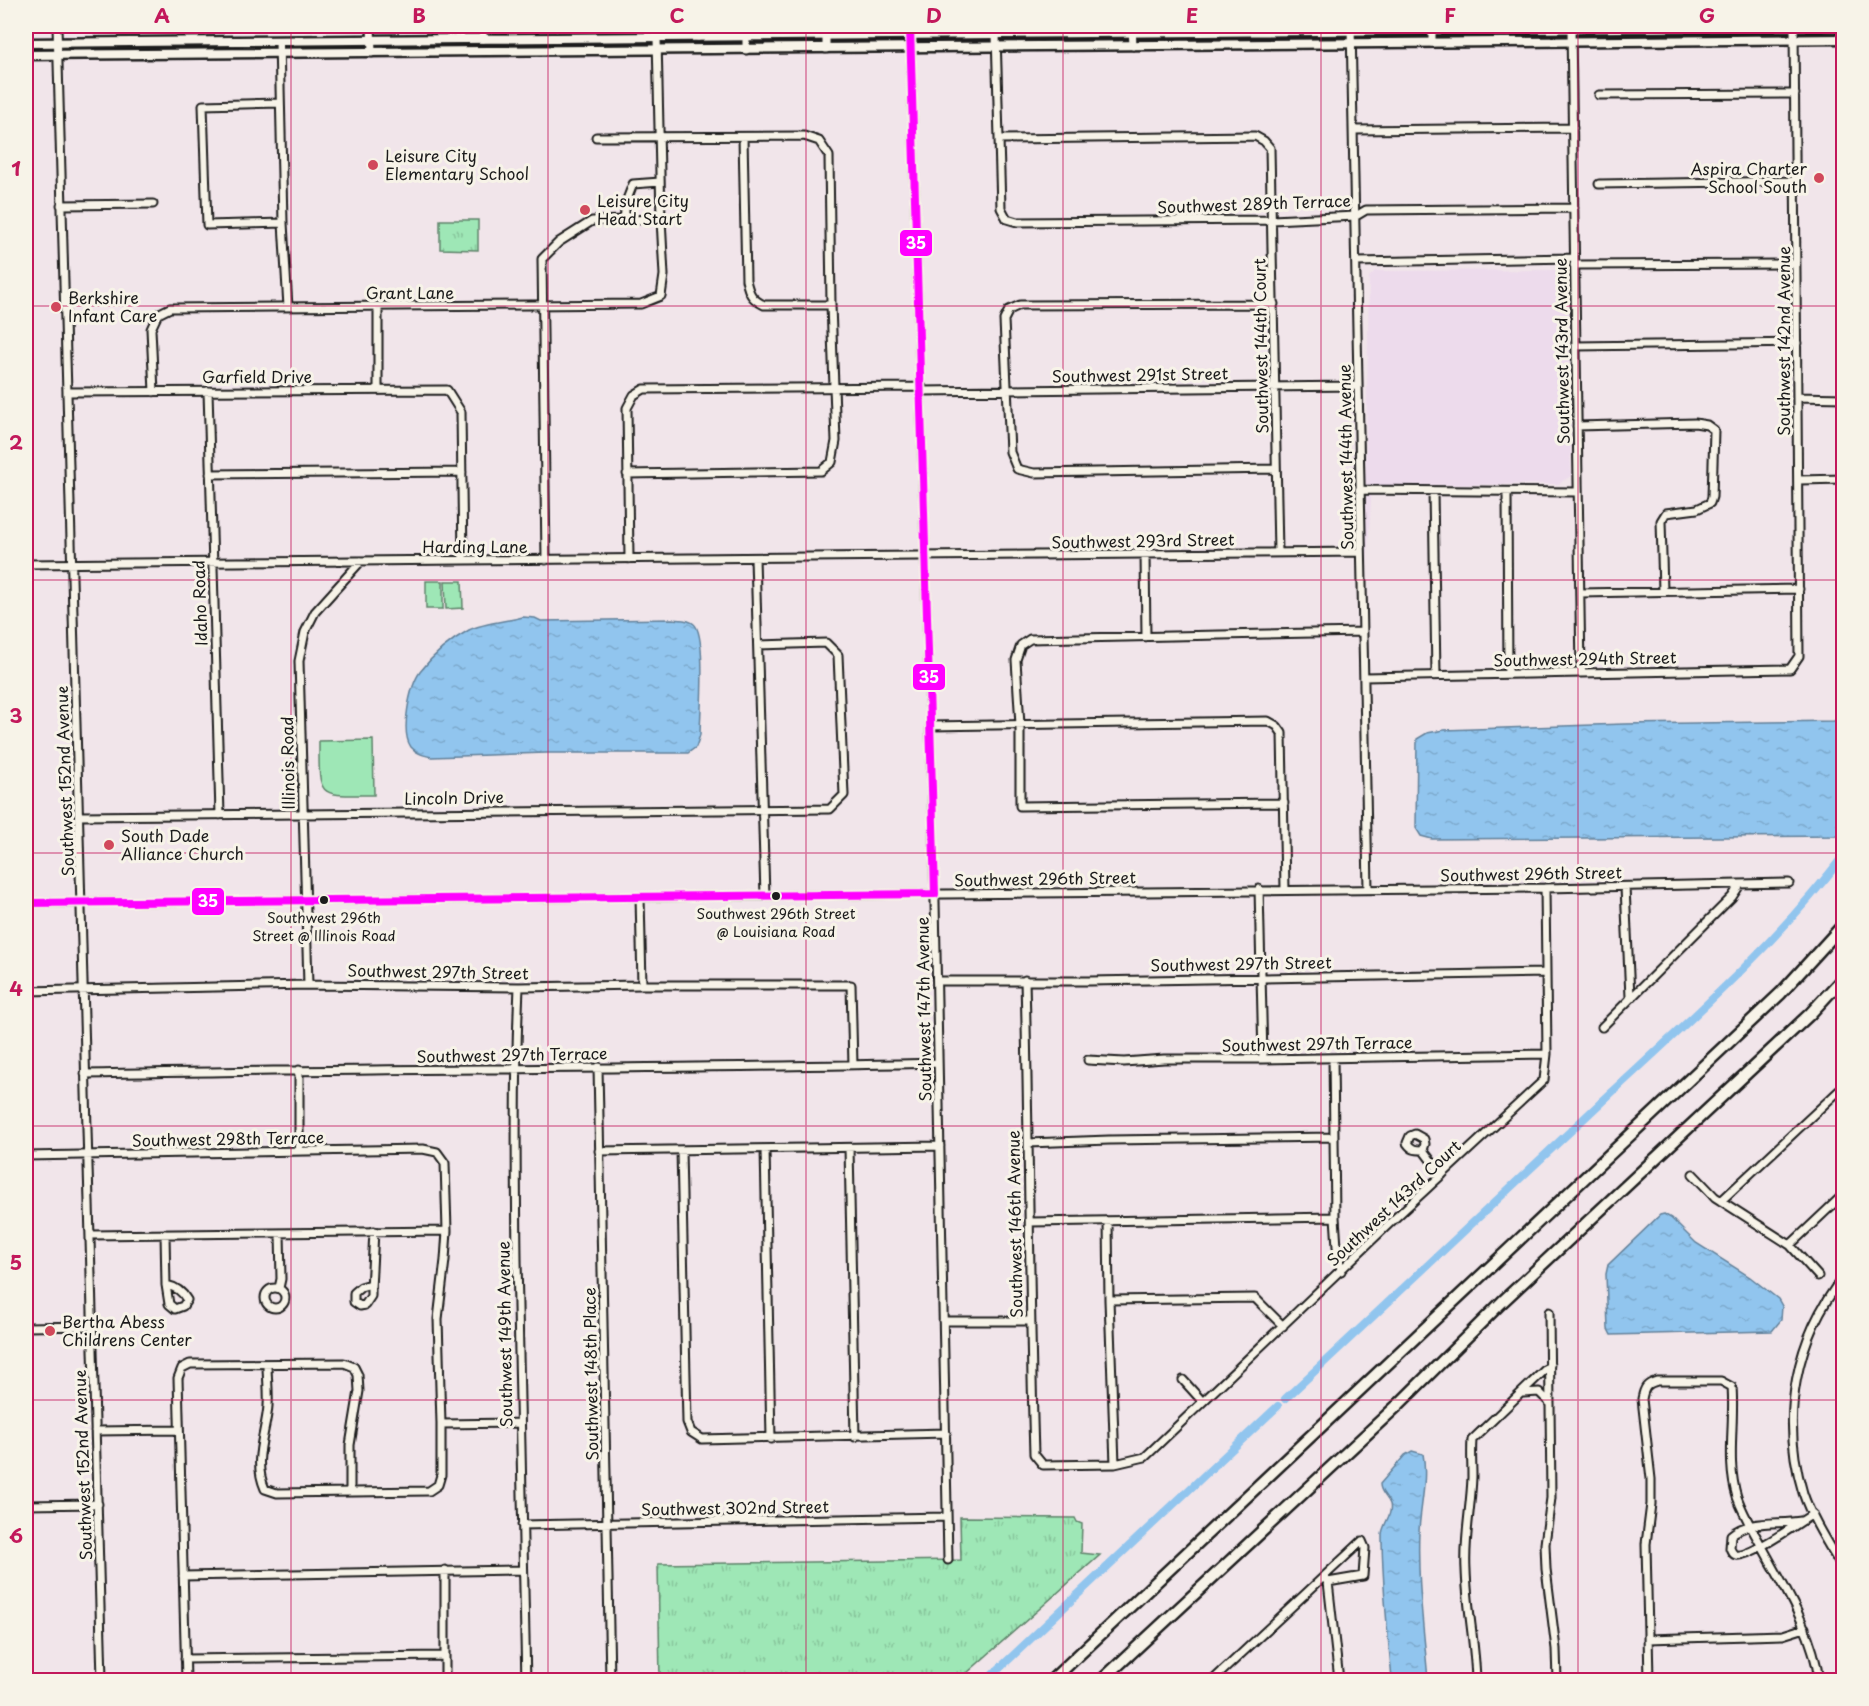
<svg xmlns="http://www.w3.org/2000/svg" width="1869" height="1706" font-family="'Playpen Sans',sans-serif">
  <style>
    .built { fill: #eddbec }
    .grass { fill: url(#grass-tufts); stroke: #5d8269; stroke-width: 1.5 }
    .pitch { fill: #9ee7b6; stroke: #5d8269; stroke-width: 1.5 }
    .water { fill: url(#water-ripples); stroke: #62819a; stroke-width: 1.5 }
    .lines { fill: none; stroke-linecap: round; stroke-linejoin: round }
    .canal { stroke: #91c5ee; stroke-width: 8 }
    .minor-casing { stroke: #1c1c1c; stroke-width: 11 }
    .major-casing { stroke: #1c1c1c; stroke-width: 13 }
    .highway-casing { stroke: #1c1c1c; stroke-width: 15 }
    .minor { stroke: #f7f3e8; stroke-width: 7 }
    .major { stroke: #f7f3e8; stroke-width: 8 }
    .highway { stroke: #f7f3e8; stroke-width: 10 }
    .bus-1-casing { stroke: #f7f3e8; stroke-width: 12 }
    .bus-1 { stroke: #f0f; stroke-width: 8 }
    .grid { fill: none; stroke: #c2185b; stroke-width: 1.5; stroke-opacity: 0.55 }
    .poi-dot { fill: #d1495b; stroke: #f7f3e8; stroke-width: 2 }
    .bus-dot { fill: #1c1c1c; stroke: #f7f3e8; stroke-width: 2 }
    .labels { text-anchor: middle; stroke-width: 6; stroke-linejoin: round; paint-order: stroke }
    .bus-label { font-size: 14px; fill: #1c1c1c; stroke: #f7f3e8 }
    .poi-label { font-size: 16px; fill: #1c1c1c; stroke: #f7f3e8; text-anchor: start }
    .street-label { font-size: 16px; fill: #1c1c1c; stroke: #f7f3e8 }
    .line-badge { stroke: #f7f3e8; stroke-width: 2 }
    .badge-label { font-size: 16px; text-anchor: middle; font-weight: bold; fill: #fff }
    .neatline { fill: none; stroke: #c2185b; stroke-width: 2 }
    .grid-label { font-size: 20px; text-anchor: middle; font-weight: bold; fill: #c2185b }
  </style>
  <defs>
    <pattern id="grass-tufts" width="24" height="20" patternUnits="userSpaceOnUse" patternTransform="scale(1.5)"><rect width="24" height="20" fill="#9ee7b6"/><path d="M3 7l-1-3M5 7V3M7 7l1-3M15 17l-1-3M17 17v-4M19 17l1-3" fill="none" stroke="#88c69c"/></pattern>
    <pattern id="water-ripples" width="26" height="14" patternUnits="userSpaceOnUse" patternTransform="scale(1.5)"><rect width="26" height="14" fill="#91c5ee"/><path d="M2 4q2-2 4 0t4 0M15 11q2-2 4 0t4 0" fill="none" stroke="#7ca9cc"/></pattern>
  </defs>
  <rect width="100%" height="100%" fill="#f1e5ea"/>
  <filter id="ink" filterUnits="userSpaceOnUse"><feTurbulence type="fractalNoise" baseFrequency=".0167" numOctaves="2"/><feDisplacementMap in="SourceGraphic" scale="12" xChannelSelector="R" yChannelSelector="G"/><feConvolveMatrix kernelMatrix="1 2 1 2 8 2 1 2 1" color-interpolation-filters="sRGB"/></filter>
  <g filter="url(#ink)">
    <!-- built -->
    <path class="built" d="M1561,270L1568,272L1571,476L1558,484L1377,485L1372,484L1363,632L1369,277L1375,271Z"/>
    <!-- grass -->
    <path class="grass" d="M440,220H478V250L440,249Z
      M960,1517L1075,1518L1077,1522L1082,1524L1081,1553L1100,1555L959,1680H660L658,1564L961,1560Z"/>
    <!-- pitch -->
    <path class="pitch" d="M426,581H443V609H426Z
      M445,581H462L463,608L446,609Z
      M373,740L374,795C317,795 319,799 319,741Z"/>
    <!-- water -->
    <path class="water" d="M523,617L535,618L541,621L672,619C678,620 689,619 694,624C707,635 700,716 700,735L696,747L688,753H546L432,757C423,755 417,754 411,747C400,732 410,686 420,672C433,655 451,640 469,630C483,623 508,621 523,617Z
      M1843,639V836L1432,839L1421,836L1416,828L1417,739L1427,733L1444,730L1624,724L1834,721L1839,718L1837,670Z
      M1664,1214L1671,1218L1696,1243L1750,1277L1778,1299L1782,1306L1781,1320L1772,1331L1611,1335L1608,1329L1606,1274L1608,1265L1660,1215Z
      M1412,1451L1423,1454C1428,1479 1420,1507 1419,1532C1417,1582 1424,1631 1428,1680H1392C1388,1632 1382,1584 1382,1535C1382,1525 1393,1515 1390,1504C1387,1496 1380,1493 1380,1484L1405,1455Z"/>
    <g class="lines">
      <!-- canal -->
      <path class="canal" d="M1285,1399C1393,1297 1501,1196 1609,1095C1691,1019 1776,944 1844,855
        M987,1680L1278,1406"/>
      <!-- minor casing -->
      <g class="minor-casing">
        <path id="minor" d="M57,26L102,1680
          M371,26L372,53
          M826,26V49
          M910,26L935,902L948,1560
          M1132,26L1133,46
          M1351,26L1368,889
          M1432,26V43
          M1571,29L1581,672
          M996,34L1001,208L1007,219L1017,222L1272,220L1356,216L1366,210L1574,208
          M698,37V26
          M483,39V26
          M279,41L283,223L288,307
          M746,50V26
          M1599,95L1795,94
          M280,103L203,105L207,225L283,223
          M1353,130L1573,128
          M596,137L804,136L819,141L829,156L831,305L836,441L832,462L821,471L627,474
          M743,137L746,280C749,293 751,299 764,305H831
          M999,139L1255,136L1264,141L1270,148L1278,553
          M1599,184L1796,181
          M61,205L153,204
          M624,220L626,202L633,184L660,182
          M1356,262L1574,258
          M1574,265L1796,264
          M1274,304L1020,305L1009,310L1004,320L1010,452L1017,469L1034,473L1276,469
          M1576,346L1797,343
          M378,389V307
          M208,391L220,815
          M922,391L1358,386
          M67,392L447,390L461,412L463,560
          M154,392L151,329L158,314L170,308L641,304L661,296L664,275L661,219L657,38
          M1797,397L1844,398
          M1577,426L1695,423L1707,425L1714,430L1712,497L1710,503L1697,509L1666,513L1661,521L1663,591
          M210,474L462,472
          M1799,480L1844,479
          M1359,490L1578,492
          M1433,491L1436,675
          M1507,492L1508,674
          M1145,554L1146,637
          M755,558L765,896
          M629,559L627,408L634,395L644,389L922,387
          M546,560L542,259L559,242L592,221L661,219
          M26,564L1361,552
          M1580,593L1799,589
          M1364,677L1790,669L1799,656L1794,26
          M930,726L1268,721L1277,726L1282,733L1285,889
          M1284,803L1020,806V725L1016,660L1021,645L1030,639L1363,632
          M79,816L830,809L844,795L838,655L826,643L758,645
          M1625,887L1630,997
          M1259,889L1263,1059
          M640,897L642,985
          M26,903L1545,888L1789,883
          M1025,980C1029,1138 1029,1296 1034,1454L1043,1465L1115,1464L1145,1457L1392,1221L1544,1080L1547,1054L1545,888
          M937,981H1089L1546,973
          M308,985L299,661L305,632L315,612L361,561
          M519,987C515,1078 516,1168 517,1259C519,1400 522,1540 526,1680
          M26,991L308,985L519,987L642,985H851L853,1065
          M1602,1027L1732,897L1740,885
          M1333,1058L1335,1217L1337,1247L1341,1271
          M1088,1060L1124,1062L1164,1059H1263L1547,1054
          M598,1067L610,1680
          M85,1074C370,1068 654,1070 938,1063
          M1028,1143L1109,1140L1334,1137
          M849,1148L855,1437
          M765,1149L771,1439
          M681,1150L687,1422L691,1432L702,1439L946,1433
          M1423,1150C1415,1150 1412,1150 1407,1143L1410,1136L1415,1134L1424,1139L1425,1144L1423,1150L1442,1175
          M299,1151V1070
          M599,1151L940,1146
          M26,1156L423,1149L437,1152L445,1163L447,1231L445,1260L438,1319L441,1424V1475L438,1485L429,1491L277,1493L265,1489C252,1460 266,1434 268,1406C269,1392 267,1378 267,1364
          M1693,1174L1715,1197L1790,1245L1818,1276
          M1721,1201L1844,1086
          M1108,1221L1109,1300L1115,1464
          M1030,1222L1335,1217
          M165,1234L166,1285L169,1304L175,1309L183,1306L187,1300C182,1291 176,1287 166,1285
          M90,1235L447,1231
          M1790,1245L1844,1194
          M1844,1276C1795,1338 1780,1417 1803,1493C1812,1520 1830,1547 1844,1571
          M371,1284L361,1287L354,1293V1302L360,1306L365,1305L371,1296V1289L374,1231
          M279,1288L281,1279L280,1233
          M265 1298a10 10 0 1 1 20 0a10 10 0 1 1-20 0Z
          M1109,1300L1255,1298L1283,1326
          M1549,1312L1551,1498L1545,1544L1546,1569L1556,1649L1557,1680
          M943,1321H1030
          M26,1327L92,1326
          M1183,1380L1202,1401
          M1523,1393L1539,1392L1548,1401L1550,1405
          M441,1424L520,1423
          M95,1431L179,1430
          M26,1505L98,1504
          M1801,1521C1778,1525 1750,1519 1731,1535L1730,1548C1732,1552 1732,1554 1736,1555C1750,1558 1799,1522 1813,1514
          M522,1525L947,1517
          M445,1570V1680
          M183,1576L523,1570
          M1325,1579L1328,1582L1339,1680
          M1648,1639L1783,1635L1805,1628
          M185,1659L445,1656
          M186,1680L178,1378L182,1368L190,1364L344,1363L354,1367L358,1375L359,1391L350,1445V1492
          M1213,1680L1362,1541L1365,1548L1363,1576L1328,1582
          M1476,1680C1475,1643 1467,1607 1466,1570C1464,1538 1471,1508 1472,1477C1472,1464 1471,1452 1472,1440L1550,1365
          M1649,1680L1646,1544L1651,1504V1479L1642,1399C1644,1388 1646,1384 1657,1381H1721L1732,1387C1735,1423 1726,1462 1737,1497C1744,1516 1754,1533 1764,1550C1787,1592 1813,1633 1819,1680"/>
      </g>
      <!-- major casing -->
      <g class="major-casing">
        <path id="major" d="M26,43L1844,26
          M26,55L1844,39"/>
      </g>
      <!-- highway casing -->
      <g class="highway-casing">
        <path id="highway" d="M1052,1680L1781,993L1844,924
          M1102,1680L1399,1404L1502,1302L1810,1014L1844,977"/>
      </g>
      <!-- minor -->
      <use href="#minor" class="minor"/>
      <!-- major -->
      <use href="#major" class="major"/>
      <!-- highway -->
      <use href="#highway" class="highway"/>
      <!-- bus-1 casing -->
      <g class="bus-1-casing">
        <path id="bus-1" d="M910,26L935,894
          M26,903L935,894"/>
      </g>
      <!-- bus-1 -->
      <use href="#bus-1" class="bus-1"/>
    </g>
  </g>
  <!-- grid -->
  <path class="grid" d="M291,26V1680M548,26V1680M806,26V1680M1063,26V1680M1321,26V1680M1578,26V1680M26,306H1844M26,580H1844M26,853H1844M26,1126H1844M26,1400H1844"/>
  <!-- markers -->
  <g class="poi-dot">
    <circle cx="373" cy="165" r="6"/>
    <circle cx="1819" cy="178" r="6"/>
    <circle cx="585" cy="210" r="6"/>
    <circle cx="56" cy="307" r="6"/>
    <circle cx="109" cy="845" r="6"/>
    <circle cx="50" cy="1331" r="6"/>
  </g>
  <g class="bus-dot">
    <circle cx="776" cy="896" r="5"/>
    <circle cx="324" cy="900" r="5"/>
  </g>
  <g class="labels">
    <!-- bus labels -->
    <g class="bus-label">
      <text x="776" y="919">Southwest 296th Street<tspan x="776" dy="18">@ Louisiana Road</tspan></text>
      <text x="324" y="923">Southwest 296th<tspan x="324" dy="18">Street @ Illinois Road</tspan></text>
    </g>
    <!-- poi labels -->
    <g class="poi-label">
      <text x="385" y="162">Leisure City<tspan x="385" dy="18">Elementary School</tspan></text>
      <text x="1807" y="175" text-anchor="end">Aspira Charter<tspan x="1807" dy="18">School South</tspan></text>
      <text x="597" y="207">Leisure City<tspan x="597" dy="18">Head Start</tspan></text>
      <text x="68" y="304">Berkshire<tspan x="68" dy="18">Infant Care</tspan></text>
      <text x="121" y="842">South Dade<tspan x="121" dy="18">Alliance Church</tspan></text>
      <text x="62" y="1328">Bertha Abess<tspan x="62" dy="18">Childrens Center</tspan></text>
    </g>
    <!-- street labels -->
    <g class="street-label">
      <text transform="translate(1254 204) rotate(-2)" y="6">Southwest 289th Terrace</text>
      <text x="410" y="299">Grant Lane</text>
      <text transform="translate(1784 341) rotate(-90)" y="6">Southwest 142nd Avenue</text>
      <text transform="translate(1261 346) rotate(-91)" y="6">Southwest 144th Court</text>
      <text transform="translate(1562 351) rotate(-91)" y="6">Southwest 143rd Avenue</text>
      <text transform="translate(1140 375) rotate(-1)" y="6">Southwest 291st Street</text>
      <text x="257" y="383">Garfield Drive</text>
      <text transform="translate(1346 457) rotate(-91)" y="6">Southwest 144th Avenue</text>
      <text transform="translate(1143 541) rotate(-1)" y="6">Southwest 293rd Street</text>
      <text x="475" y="553">Harding Lane</text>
      <text transform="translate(200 603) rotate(-92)" y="6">Idaho Road</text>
      <text transform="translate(1585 659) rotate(-1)" y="6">Southwest 294th Street</text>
      <text transform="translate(288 763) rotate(-91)" y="6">Illinois Road</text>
      <text transform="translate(65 781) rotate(-92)" y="6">Southwest 152nd Avenue</text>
      <text transform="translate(454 798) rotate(-1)" y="6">Lincoln Drive</text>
      <text transform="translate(1531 874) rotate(-1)" y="6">Southwest 296th Street</text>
      <text transform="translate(1045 879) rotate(-1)" y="6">Southwest 296th Street</text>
      <text transform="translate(1241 964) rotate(-1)" y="6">Southwest 297th Street</text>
      <text transform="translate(438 972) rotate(1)" y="6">Southwest 297th Street</text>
      <text transform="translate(924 1009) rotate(-91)" y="6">Southwest 147th Avenue</text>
      <text transform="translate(1317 1044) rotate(-1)" y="6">Southwest 297th Terrace</text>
      <text transform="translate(512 1055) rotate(-1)" y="6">Southwest 297th Terrace</text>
      <text transform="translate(228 1139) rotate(-1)" y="6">Southwest 298th Terrace</text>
      <text transform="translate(1394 1203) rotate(-43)" y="6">Southwest 143rd Court</text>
      <text transform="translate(1015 1224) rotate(-91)" y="6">Southwest 146th Avenue</text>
      <text transform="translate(505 1334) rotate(-91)" y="6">Southwest 149th Avenue</text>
      <text transform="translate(591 1374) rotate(-91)" y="6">Southwest 148th Place</text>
      <text transform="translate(83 1465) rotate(-92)" y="6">Southwest 152nd Avenue</text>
      <text transform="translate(735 1508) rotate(-1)" y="6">Southwest 302nd Street</text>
    </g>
  </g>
  <g class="line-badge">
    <rect x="899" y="229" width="34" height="28" rx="6" fill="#f0f"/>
    <rect x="912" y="663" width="34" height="28" rx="6" fill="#f0f"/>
    <rect x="191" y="887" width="34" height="29" rx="6" fill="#f0f"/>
  </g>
  <g class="badge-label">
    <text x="916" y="249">35</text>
    <text x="929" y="683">35</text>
    <text x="208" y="907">35</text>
  </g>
  <!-- margin -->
  <rect width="1869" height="1706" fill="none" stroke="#f7f3e8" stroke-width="66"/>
  <rect x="33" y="33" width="1803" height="1640" class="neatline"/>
  <g class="grid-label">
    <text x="162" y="23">A</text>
    <text x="419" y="23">B</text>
    <text x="677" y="23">C</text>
    <text x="934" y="23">D</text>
    <text x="1192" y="23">E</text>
    <text x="1450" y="23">F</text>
    <text x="1707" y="23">G</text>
    <text x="16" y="176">1</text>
    <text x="16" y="450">2</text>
    <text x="16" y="723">3</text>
    <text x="16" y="996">4</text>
    <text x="16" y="1270">5</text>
    <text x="16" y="1543">6</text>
  </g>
</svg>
